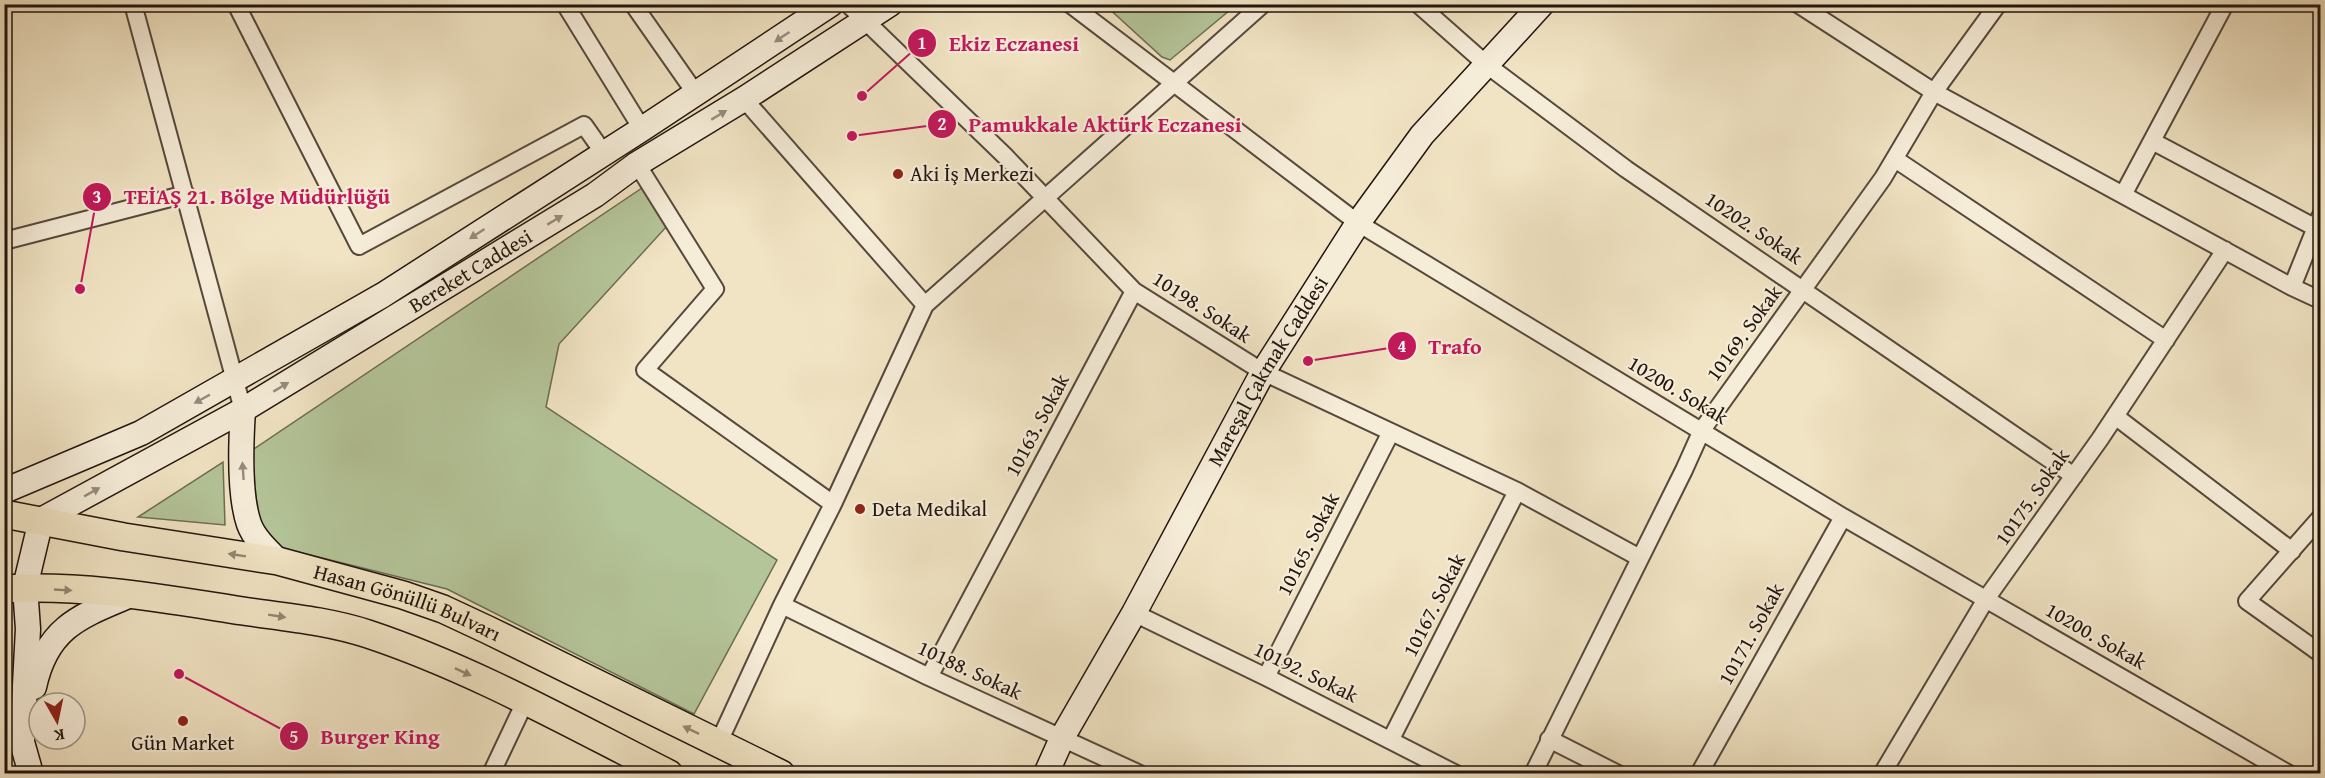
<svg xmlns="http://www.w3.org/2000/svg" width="2325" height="778" font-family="'Gentium Book Plus',serif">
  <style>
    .green { fill: #b4c599; stroke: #6b6d54; stroke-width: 1.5 }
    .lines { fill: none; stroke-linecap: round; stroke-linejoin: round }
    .street-casing { stroke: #56493c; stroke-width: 20 }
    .secondary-casing { stroke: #22150e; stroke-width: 27 }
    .primary-casing { stroke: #22150e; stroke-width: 30 }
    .street { stroke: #f6edd9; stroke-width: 16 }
    .secondary { stroke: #f6edd9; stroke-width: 24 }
    .primary { stroke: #f1e4c4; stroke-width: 27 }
    .oneway { fill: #978c7e }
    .oneway2 { fill: #948772 }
    .poi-dot { fill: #8f2418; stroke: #f6edd9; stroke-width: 2 }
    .labels { text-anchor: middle; stroke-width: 4.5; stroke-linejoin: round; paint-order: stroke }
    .poi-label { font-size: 21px; fill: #22150e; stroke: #f6edd9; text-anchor: start }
    .street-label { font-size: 21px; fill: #22150e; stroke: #f6edd9 }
    .leader { fill: none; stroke: #c2185b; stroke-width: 2 }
    .callout-dot { fill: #c2185b; stroke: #f6edd9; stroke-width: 2 }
    .mark-label { font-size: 18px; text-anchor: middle; font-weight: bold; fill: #fff }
    .callout-label { font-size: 22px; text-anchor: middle; font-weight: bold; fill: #c2185b; stroke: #f6edd9; stroke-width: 4.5; stroke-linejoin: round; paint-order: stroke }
  </style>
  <rect width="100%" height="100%" fill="#f1e4c4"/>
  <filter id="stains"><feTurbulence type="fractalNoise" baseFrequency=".00333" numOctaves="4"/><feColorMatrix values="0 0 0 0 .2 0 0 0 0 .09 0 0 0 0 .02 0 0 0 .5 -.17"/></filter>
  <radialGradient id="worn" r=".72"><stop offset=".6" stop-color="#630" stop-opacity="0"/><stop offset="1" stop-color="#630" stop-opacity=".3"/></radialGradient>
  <!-- green -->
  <path class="green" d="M1105,5H1236L1170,60L1162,57Z
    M645,186L668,225L559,344L546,407L777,560L694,714L447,589L254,541L248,453Z
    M223,462L225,525L138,517Z"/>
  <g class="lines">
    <!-- street casing -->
    <g class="street-casing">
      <path id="street" d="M133,4L243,410
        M236,4L359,246L584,125L603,152
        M565,4L642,129
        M633,4L696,94
        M848,4L1005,156L1134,291L1263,372L1517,491L1640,558
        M1070,4L1358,223L1843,517L2289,774
        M1418,4L1487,65L1626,169L2074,476
        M1798,4L1934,92L2292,287L2320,300
        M744,99L925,305
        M2152,141L2316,228
        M1895,159L2166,340
        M637,164L715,289L645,370L833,504
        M2123,195L2225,4
        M4,241L186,194
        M2292,287L2320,217
        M2115,416L2292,551
        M2320,518L2247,601L2320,653
        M782,605L929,677L1140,774
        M1134,613L1266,677L1456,774
        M929,677L1134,291
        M1266,677L1391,432
        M1391,739L1517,491
        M1549,739L1618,774
        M718,744L782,605L833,504L925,305L1263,4
        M491,774L525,702
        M1533,774L1684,470L1702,430L1883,178L1934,92L1998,4
        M1699,774L1843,517
        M1882,774L1986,599L2100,439L2225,250"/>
    </g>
    <!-- secondary casing -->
    <g class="secondary-casing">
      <g id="secondary">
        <path d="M243,410C241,440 239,495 249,524C254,538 267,550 278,561"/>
        <path d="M4,491L141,433L383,295L642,129L831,4"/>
        <path d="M34,687C47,626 81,616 133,594"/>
        <path id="s1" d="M31,774L22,742L28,629L25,587L41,520L243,410L595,195L637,164L744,99L890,4"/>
        <path id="s2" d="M1046,774L1063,736L1134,613L1263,372L1358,223L1422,135L1542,4"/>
      </g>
    </g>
    <!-- primary casing -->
    <g class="primary-casing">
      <g id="primary">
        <path id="s3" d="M4,514L124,537L278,561L403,595L443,609L488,630L781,774"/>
        <path d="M4,589C84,584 165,599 243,611C285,617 329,621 368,634C473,669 570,724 669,774"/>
      </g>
    </g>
    <!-- street -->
    <use href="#street" class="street"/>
    <!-- secondary -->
    <use href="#secondary" class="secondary"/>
    <!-- primary -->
    <use href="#primary" class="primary"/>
  </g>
  <!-- one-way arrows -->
  <defs><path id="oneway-solid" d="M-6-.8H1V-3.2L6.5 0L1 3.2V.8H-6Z" transform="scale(1.5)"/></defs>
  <g class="oneway">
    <use href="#oneway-solid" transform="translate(782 37) rotate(146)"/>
    <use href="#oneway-solid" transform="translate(719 115) rotate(-31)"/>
    <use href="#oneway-solid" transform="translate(555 220) rotate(-31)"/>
    <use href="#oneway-solid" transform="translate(477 234) rotate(147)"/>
    <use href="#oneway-solid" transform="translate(281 387) rotate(-31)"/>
    <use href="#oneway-solid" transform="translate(202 399) rotate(151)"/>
    <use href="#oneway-solid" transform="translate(243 471) rotate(-94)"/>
    <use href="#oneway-solid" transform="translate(92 492) rotate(-29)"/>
  </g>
  <g class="oneway2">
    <use href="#oneway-solid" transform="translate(237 555) rotate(-171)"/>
    <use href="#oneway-solid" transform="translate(63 590) rotate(3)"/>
    <use href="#oneway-solid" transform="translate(277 616) rotate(9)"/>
    <use href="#oneway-solid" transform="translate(463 672) rotate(25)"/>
    <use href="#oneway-solid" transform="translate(691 730) rotate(-154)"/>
  </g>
  <!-- markers -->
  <g class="poi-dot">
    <circle cx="898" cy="174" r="6"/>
    <circle cx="860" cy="509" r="6"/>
    <circle cx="183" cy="721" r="6"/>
  </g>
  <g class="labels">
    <!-- poi labels -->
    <g class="poi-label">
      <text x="910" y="181">Aki İş Merkezi</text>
      <text x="872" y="516">Deta Medikal</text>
      <text x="183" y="750" text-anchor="middle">Gün Market</text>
    </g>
    <!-- street labels -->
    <g class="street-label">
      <text transform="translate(1754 228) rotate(34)" y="7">10202. Sokak</text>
      <text dy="7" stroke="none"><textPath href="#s1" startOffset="754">Bereket Caddesi</textPath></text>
      <text transform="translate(1202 307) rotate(33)" y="7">10198. Sokak</text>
      <text transform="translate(1744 333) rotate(-54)" y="7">10169. Sokak</text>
      <text dy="7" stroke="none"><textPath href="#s2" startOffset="460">Mareşal Çakmak Caddesi</textPath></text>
      <text transform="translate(1678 390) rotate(31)" y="7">10200. Sokak</text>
      <text transform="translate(1037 425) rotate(-62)" y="7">10163. Sokak</text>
      <text transform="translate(2032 497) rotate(-55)" y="7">10175. Sokak</text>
      <text transform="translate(1308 544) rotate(-63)" y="7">10165. Sokak</text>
      <text dy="7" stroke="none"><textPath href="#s3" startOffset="414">Hasan Gönüllü Bulvarı</textPath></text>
      <text transform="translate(1434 605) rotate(-63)" y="7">10167. Sokak</text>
      <text transform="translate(1751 634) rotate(-61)" y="7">10171. Sokak</text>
      <text transform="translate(2096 636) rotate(30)" y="7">10200. Sokak</text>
      <text transform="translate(970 670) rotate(25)" y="7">10188. Sokak</text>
      <text transform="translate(1306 672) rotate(26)" y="7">10192. Sokak</text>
    </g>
  </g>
  <!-- callouts -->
  <path class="leader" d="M862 96L922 43M852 136L942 124M80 289L97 197M1308 361L1402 346M179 674L294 736"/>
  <g class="callout-dot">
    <circle cx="862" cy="96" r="6"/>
    <circle cx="852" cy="136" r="6"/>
    <circle cx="80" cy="289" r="6"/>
    <circle cx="1308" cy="361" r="6"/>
    <circle cx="179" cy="674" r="6"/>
    <circle cx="922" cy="43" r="15"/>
    <circle cx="942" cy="124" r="15"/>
    <circle cx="97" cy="197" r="15"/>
    <circle cx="1402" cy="346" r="15"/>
    <circle cx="294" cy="736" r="15"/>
  </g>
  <g class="mark-label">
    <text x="922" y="49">1</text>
    <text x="942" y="130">2</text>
    <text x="97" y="203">3</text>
    <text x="1402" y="352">4</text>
    <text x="294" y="743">5</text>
  </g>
  <g class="callout-label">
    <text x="1014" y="51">Ekiz Eczanesi</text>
    <text x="1105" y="132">Pamukkale Aktürk Eczanesi</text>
    <text x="257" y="204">TEİAŞ 21. Bölge Müdürlüğü</text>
    <text x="1455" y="354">Trafo</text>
    <text x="380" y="744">Burger King</text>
  </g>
  <!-- margin -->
  <rect width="2325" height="778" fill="none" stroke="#f1e4c4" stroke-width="24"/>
  <rect x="6" y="6" width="2313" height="766" fill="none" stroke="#22150e" stroke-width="3"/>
  <rect x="12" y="12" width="2301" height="754" fill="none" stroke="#22150e" stroke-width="1.5"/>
  <!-- north arrow -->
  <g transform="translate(57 721) rotate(171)"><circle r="28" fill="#f6edd9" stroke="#a19788" stroke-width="1.5"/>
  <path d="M0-4.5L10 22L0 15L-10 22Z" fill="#8f2418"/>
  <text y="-9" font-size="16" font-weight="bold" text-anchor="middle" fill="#22150e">K</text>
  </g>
  <rect width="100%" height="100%" filter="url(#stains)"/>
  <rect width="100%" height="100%" fill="url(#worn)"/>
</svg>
